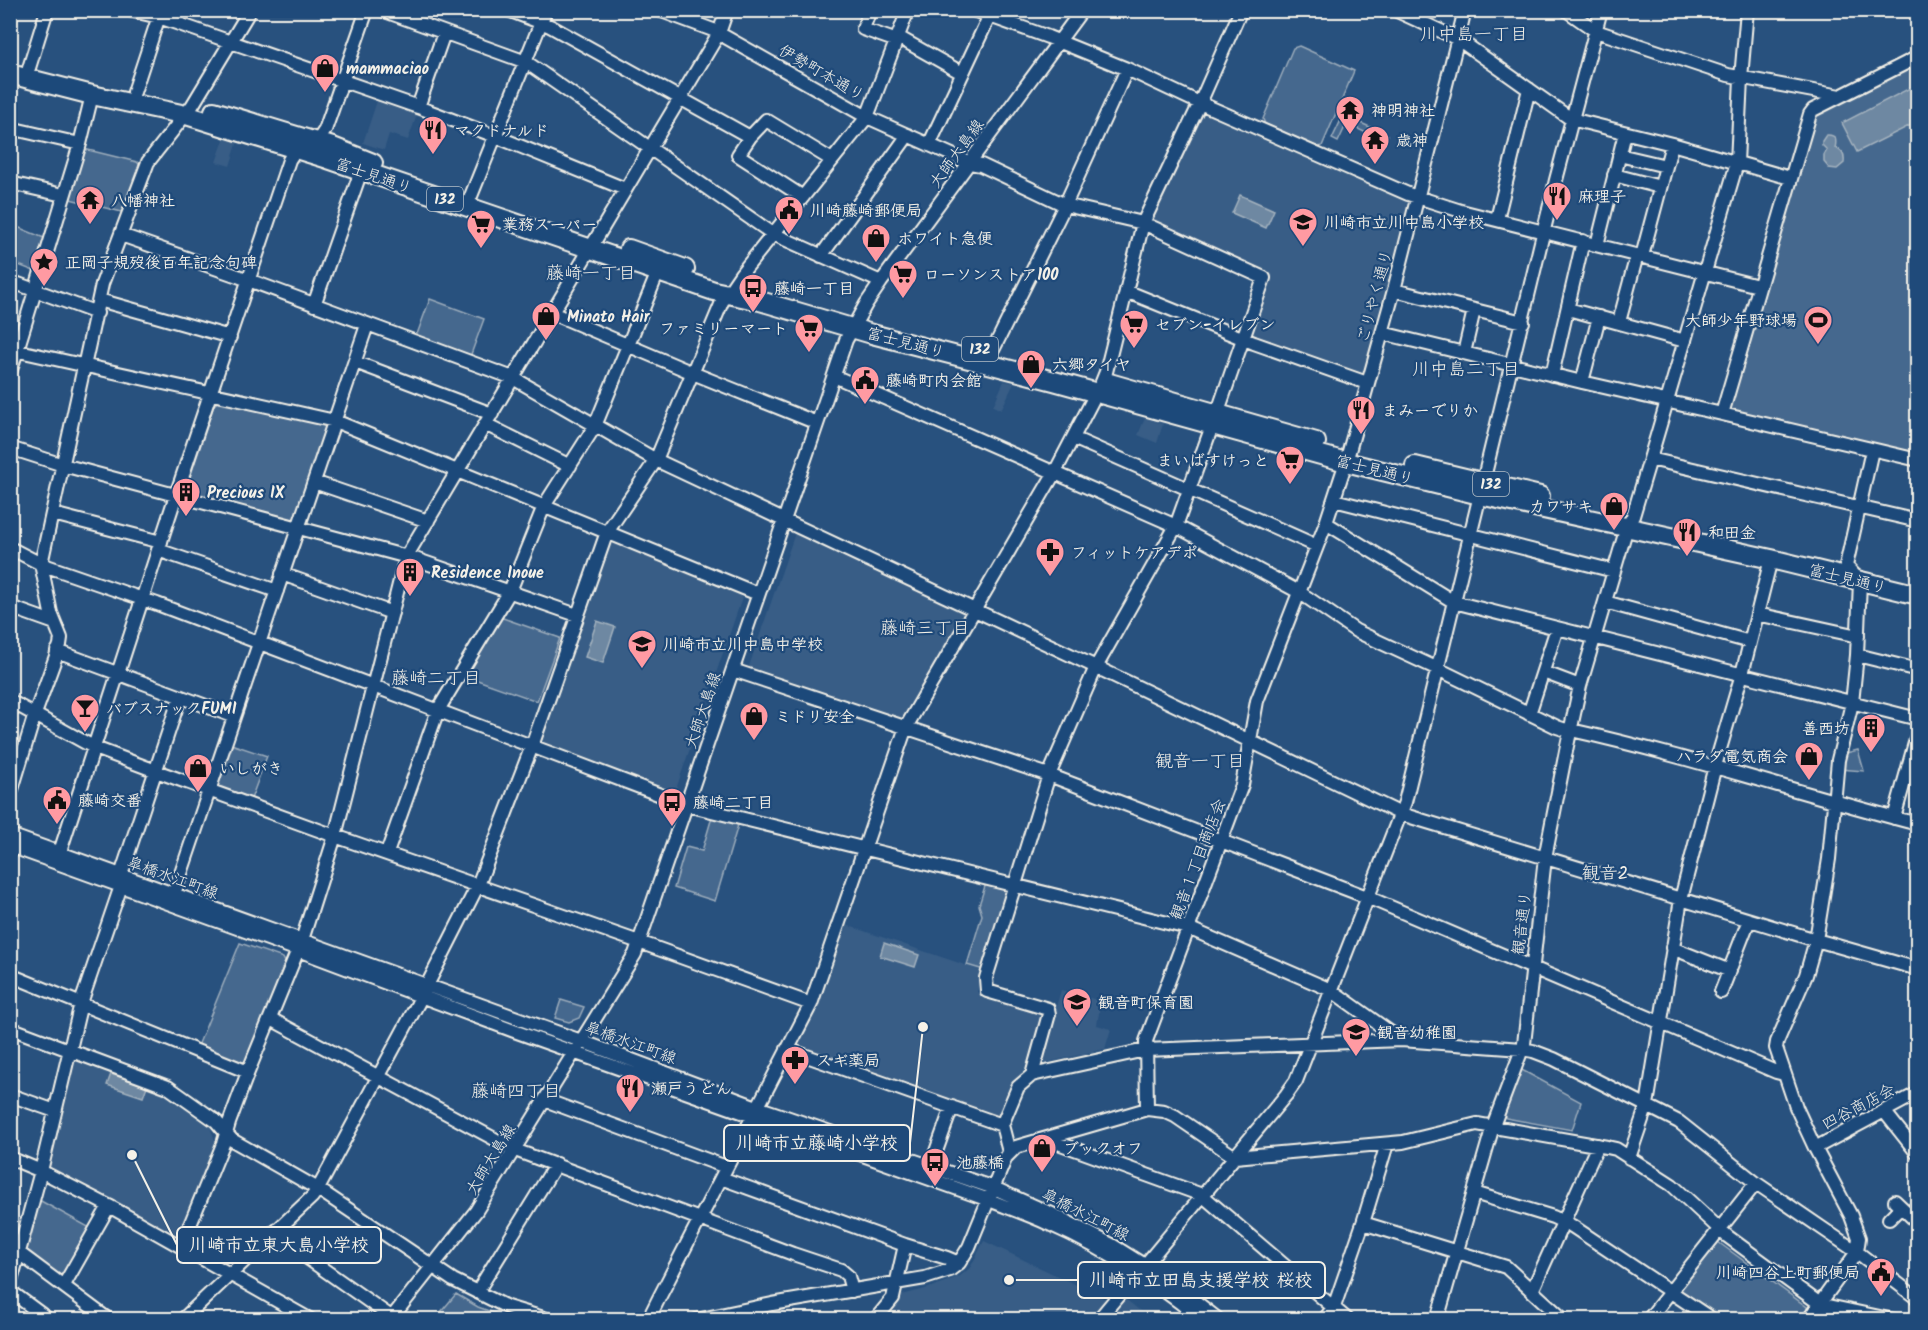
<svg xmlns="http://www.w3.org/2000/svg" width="1928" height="1330" font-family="Kalam,'Klee One',sans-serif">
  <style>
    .built { fill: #375d86 }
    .green { fill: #45688e; stroke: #9cacbb; stroke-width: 1.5 }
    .water { fill: #6e88a2; stroke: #a4b2be; stroke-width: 1.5 }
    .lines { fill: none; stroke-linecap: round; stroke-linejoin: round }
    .minor-casing { stroke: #f4f1e8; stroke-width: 16 }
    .highway-casing { stroke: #f4f1e8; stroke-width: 22 }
    .minor { stroke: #1f4a7a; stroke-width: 12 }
    .highway { stroke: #1f4a7a; stroke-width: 18 }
    .labels { text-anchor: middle; stroke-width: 4.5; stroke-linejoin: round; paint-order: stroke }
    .shield { fill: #1f4a7a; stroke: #b4bfc7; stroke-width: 1.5 }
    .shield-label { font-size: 15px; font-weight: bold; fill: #f4f1e8 }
    .poi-label { font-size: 16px; font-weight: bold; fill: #f4f1e8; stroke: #1f4a7a; text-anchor: start }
    .street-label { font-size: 16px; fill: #f4f1e8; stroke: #1f4a7a }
    .neighbourhood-label { font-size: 18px; fill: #f4f1e8; stroke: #1f4a7a }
    .leader { fill: none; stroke: #f4f1e8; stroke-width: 2 }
    .callout-dot { fill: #f4f1e8; stroke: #1f4a7a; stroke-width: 2 }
    .callout { fill: #1f4a7a; stroke: #f4f1e8; stroke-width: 2 }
    .callout-label { font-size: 18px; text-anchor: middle; font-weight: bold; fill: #f4f1e8 }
  </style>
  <rect width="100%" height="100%" fill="#28517e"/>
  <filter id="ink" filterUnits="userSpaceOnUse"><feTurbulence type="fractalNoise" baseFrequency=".0167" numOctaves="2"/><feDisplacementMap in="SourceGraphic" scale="12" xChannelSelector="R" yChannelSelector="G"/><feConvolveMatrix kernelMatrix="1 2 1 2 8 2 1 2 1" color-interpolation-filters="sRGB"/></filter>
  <g filter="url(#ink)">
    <!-- built -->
    <path class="built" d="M378,98L418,112L408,140L389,134L384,150L363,143Z
      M1204,112L1406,202L1408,206L1363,372L1359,374L1253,339L1249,333L1270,276L1152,220L1151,217L1199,115Z
      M225,137L238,141L230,166L216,162Z
      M1004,381L1014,383L1001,410L993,406Z
      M1145,418L1163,424L1157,443L1138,435Z
      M796,530L968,613L904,722L748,669Z
      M612,543L740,595L742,598L675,792L674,793L545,744L543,740L610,544Z
      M843,924L983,971L977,992L1045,1013L1031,1066L1025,1068L999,1115L992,1118L798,1046L796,1042Z
      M1061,990L1101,1001L1097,1025L1111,1029L1105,1049L1041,1064L1040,1061Z
      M75,1058L164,1090L208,1121L217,1146L182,1236L177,1237L51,1168L48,1164L71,1060Z
      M984,1241L1108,1300L1092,1319L883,1320L902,1295L929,1288L960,1276L970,1268Z
      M1123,1297L1150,1319L1105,1320Z"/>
    <!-- green -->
    <path class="green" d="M1299,46L1354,71L1322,146L1318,147L1265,124L1263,119L1293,48Z
      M1917,62V455L1729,411L1814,113Z
      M1347,117L1388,135L1385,142L1350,125L1345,127L1338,142L1332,139L1341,120Z
      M84,149L137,162L140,165L122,212L66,198Z
      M10,224L44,238L34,271L11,262Z
      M430,299L484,319L470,357L416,337Z
      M218,402L323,424L326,429L296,518L292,521L189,493L186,489L214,405Z
      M500,617L560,638L537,701L466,676Z
      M231,744L267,756L251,799L215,786Z
      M1858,750L1864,771L1839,769L1842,754Z
      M712,817L738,825L715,901L674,888L686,847L702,851Z
      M986,883L1005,888L1007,892L984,970L967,965L982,915L979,905Z
      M240,943L283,958L285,962L247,1063L242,1064L198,1046Z
      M561,1000L584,1007L579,1018L569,1022L555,1018Z
      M1520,1069L1581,1102L1572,1130L1506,1118L1503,1114Z
      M39,1200L92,1229L63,1278L24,1252Z
      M1718,1242L1807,1307V1312L1801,1319H1722L1679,1290Z
      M456,1294L478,1307L511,1319H435Z"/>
    <!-- water -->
    <path class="water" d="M1910,88L1917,103V122L1857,152L1842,123Z
      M1826,135C1836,134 1837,140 1835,148C1842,150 1845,155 1844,163L1837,169L1829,168L1824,162V155L1827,150L1822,145V141Z
      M1240,195L1274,210L1266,228L1232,213Z
      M597,621L615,627L603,663L585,657Z
      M884,943L919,955L915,967L880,956Z
      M111,1074L147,1086L143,1097L107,1085Z"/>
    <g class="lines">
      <!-- minor casing -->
      <g class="minor-casing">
        <path id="minor" d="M129,10L159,17L418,107L495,136L625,189
          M382,10L526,62L773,234L881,282
          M508,10L550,26L750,137
          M659,10L713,30L867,117L970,163L981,165L1065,205L1143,223L1264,278L1217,414
          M870,10L863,29L897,41
          M973,10L1048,37L1127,69L1193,100L1408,194L1461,211L1758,286
          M1395,10L1458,39L1571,119L1672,144L1790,178
          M1566,10L1596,31L1728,75L1840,96
          M898,37L962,73
          M1918,57L1813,110L1810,114L1722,414L1918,460
          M29,68L47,10
          M134,92L161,10
          M418,107L444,33
          M10,128L80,144
          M929,145L989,17
          M1619,155L1666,166
          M1614,175L1660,187
          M10,183L63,195
          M471,196L546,10
          M803,197L738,155L750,137L766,120L832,160
          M1497,219L1529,89
          M121,235L235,275L513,378L656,460L1096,667L1401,814L1816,940L1918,969
          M1597,245L1625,133
          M821,256L908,135
          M1642,256L1672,144
          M10,281L97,313
          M1394,290L1523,322
          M1126,291L1254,343L1367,383
          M99,300L230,337
          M314,305L361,171
          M1568,309L1685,341
          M552,313L700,376L817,423
          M1619,322L1637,255
          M1382,333L1582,382L1722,414
          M10,349L335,421L758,594
          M992,352L1065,205L1127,69
          M1464,353L1474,310
          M355,362L492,414
          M10,373L80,144L92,95
          M1552,375L1583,241
          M834,376L1176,526L1299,592L1356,631L1438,669L1557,727L1566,730H1571C1688,756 1802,794 1918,824
          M1582,382L1599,317
          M485,424L570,466
          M1073,438L1317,546
          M10,448L63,465L415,559L577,615
          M1650,459L1918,521
          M314,482L428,521
          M1483,482L1556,180L1601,10
          M1334,500L1614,571
          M53,514L161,542
          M1326,523L1454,602L1918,719
          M10,548L41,564L157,604L687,805L1188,928L1331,990L1401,1040
          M158,550L277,591
          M282,574L392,613
          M1605,602L1750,642
          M10,607L55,623
          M1757,614L1858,636
          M57,651L233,716
          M1857,655L1918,670
          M733,670L1049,775L1367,897L1776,1072L1784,1074
          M1543,672L1580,686
          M10,701L95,748L156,771L335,836L639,942L811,1004
          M1529,714L1557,628
          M10,796L35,714L60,645L61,638L51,613L41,564L102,284L148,162L192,106L250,10
          M1894,818L1918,732
          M10,835L581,1041L757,1107L994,1188L1052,1214L1112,1245L1168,1280L1219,1320
          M10,846L298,950L514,1031L989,1200C1009,1208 1030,1215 1049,1224C1104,1248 1156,1282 1202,1320
          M387,853L438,710L510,591L544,506L595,426L658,272
          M57,861L176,495L289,160C296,145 316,147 325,130L367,10
          M121,875L180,697
          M174,894L367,325
          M1672,948L1730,971
          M10,975L248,1072
          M1721,992L1749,920
          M271,1019L515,1150L793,1254L841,1270L848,1276L852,1291
          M10,1028L168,1087L216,1121L232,1140L318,1189L453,1280L507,1307L550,1320
          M787,1049L1002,1125
          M1032,1075L1049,1014L1048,1009L987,991L986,978L1049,775L1096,667L1176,526L1212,426
          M10,1095L55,1111
          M545,1100L726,1167
          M1147,1109L1146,1041L1242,785L1257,701L1326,523L1346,462L1394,290L1465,10
          M1884,1111L1918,1154
          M1047,1139L1202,1195L1348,1320
          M1815,1148L1918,1093
          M1009,1152L1002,1125L1018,1087L1032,1075L1145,1050L1401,1040L1522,1049L1533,1051L1554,1059L1679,1122L1756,1183L1857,1252L1918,1299
          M10,1158L41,1171L109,1206L311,1320
          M1629,1158L1647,1105L1681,899L1715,766L1742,674L1771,559
          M930,1168L952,1107
          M721,1178L905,1245L947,1258L959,1263
          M1474,1193L1553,1217L1572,1226L1713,1320
          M1895,1201L1918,1223
          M1889,1219L1901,1207
          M1363,1223L1506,1267L1564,1320
          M272,1233L391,1317
          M181,1247L223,1144L229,1123L248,1072L302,940L335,836L406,557L719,33L727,10
          M19,1253L109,1320
          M1145,1265L1286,1095L1296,1081L1405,802L1480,495
          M10,1285L41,1171L81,1003L121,886
          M64,1285L109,1206
          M10,1291L49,1320
          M1532,1291L1598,1145
          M477,1292L556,1164
          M182,1320L312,1197L318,1189L417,1005L478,885L532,746L607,532L656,460L722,302L741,274L867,117L908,10
          M390,1320L476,1211L635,954L846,340L866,304L881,282L1082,10
          M650,1320L652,1312L660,1296L811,1004L906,727L1055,472L1102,382L1106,372L1143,223L1200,103L1241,10
          M696,1320L772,1304L925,1278L950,1270L959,1263L969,1247L1006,1157L1016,1147L1147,1109L1164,1111L1175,1116L1235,1157L1403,1142L1477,1124L1607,1147L1616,1149L1672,1185L1727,1236L1816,1301L1828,1306L1894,1320
          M875,1320L893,1298L905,1245
          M1098,1320L1137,1273
          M1324,1320L1334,1307L1363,1223L1387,1144
          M1437,1320L1493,1126L1524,1044L1545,858L1567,746L1580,686L1627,527L1633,516L1650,459L1737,163L1741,78L1747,10
          M1648,1320L1756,1183
          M1808,1320L1857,1252L1859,1238L1851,1216L1815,1148L1796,1107L1776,1048L1777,1042L1806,975L1816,940L1829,859L1838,760L1852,703L1857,655L1860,581L1846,566L1872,450"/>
      </g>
      <!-- highway casing -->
      <g class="highway-casing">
        <path id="highway" d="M10,74L92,95L186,115L328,159L714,291L760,301L872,334L1054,381L1346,462L1480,495L1771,559L1918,595
          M214,111L333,147L373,163
          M629,249L685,269
          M1106,382L1316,442
          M1415,466L1540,496"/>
      </g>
      <!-- minor -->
      <use href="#minor" class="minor"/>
      <!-- highway -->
      <use href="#highway" class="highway"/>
    </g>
  </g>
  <!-- icons -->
  <defs>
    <g id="shop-pin" transform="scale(1.5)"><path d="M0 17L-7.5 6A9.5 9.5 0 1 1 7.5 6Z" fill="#ff9aa2" stroke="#1f4a7a"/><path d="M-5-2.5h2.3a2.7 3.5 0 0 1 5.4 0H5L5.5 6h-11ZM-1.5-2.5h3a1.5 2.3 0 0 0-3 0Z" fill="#111"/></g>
    <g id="temple-pin" transform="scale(1.5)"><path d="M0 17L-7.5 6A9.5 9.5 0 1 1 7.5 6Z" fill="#ff9aa2" stroke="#1f4a7a"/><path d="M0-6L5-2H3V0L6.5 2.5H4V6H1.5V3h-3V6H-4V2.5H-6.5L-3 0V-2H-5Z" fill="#111"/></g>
    <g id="restaurant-pin" transform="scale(1.5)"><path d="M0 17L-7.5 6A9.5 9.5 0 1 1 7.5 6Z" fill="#ff9aa2" stroke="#1f4a7a"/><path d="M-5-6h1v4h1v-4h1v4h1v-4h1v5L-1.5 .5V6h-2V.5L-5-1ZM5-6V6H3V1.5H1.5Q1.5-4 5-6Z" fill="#111"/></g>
    <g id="civic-pin" transform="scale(1.5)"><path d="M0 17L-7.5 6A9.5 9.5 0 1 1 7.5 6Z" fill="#ff9aa2" stroke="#1f4a7a"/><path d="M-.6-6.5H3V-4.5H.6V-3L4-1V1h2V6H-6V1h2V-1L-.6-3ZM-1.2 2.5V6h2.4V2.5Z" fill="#111"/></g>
    <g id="school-pin" transform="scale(1.5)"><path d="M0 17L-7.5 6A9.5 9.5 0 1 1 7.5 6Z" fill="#ff9aa2" stroke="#1f4a7a"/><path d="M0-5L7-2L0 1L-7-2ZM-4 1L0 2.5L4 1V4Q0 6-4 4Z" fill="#111"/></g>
    <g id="supermarket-pin" transform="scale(1.5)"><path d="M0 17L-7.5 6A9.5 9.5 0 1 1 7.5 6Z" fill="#ff9aa2" stroke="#1f4a7a"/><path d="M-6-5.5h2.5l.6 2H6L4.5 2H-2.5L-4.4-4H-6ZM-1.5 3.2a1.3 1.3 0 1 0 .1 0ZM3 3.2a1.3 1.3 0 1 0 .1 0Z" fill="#111"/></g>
    <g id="sight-pin" transform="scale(1.5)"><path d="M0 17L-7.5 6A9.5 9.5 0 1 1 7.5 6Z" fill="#ff9aa2" stroke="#1f4a7a"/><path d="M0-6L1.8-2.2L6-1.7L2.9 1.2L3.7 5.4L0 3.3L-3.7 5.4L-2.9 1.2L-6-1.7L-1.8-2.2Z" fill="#111"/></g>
    <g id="bus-pin" transform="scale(1.5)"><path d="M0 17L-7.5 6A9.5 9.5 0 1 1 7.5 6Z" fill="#ff9aa2" stroke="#1f4a7a"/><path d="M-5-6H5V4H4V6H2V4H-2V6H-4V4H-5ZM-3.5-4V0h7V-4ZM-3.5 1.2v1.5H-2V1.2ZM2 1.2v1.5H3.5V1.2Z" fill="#111"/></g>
    <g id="stadium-pin" transform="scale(1.5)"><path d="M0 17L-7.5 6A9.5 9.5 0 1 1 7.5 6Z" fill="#ff9aa2" stroke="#1f4a7a"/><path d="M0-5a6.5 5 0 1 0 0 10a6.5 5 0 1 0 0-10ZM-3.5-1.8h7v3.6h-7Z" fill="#111"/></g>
    <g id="building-pin" transform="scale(1.5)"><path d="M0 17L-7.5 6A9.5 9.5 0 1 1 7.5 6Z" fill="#ff9aa2" stroke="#1f4a7a"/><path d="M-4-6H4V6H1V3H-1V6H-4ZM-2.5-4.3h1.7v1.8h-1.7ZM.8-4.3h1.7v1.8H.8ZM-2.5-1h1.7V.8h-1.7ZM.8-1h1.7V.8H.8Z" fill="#111"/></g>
    <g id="pharmacy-pin" transform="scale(1.5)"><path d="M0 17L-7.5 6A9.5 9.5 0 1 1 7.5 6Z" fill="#ff9aa2" stroke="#1f4a7a"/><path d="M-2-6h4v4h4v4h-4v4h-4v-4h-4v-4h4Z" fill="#111"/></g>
    <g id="bar-pin" transform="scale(1.5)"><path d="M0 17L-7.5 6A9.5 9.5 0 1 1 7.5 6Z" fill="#ff9aa2" stroke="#1f4a7a"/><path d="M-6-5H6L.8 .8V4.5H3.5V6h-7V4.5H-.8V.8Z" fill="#111"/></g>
  </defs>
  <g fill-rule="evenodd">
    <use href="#shop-pin" x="325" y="68"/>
    <use href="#temple-pin" x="1350" y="110"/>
    <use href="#restaurant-pin" x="433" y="130"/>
    <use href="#temple-pin" x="1375" y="140"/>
    <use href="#restaurant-pin" x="1557" y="196"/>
    <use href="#temple-pin" x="90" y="200"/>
    <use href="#civic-pin" x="789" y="210"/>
    <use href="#school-pin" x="1303" y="222"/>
    <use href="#supermarket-pin" x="481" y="224"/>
    <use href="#shop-pin" x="876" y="238"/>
    <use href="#sight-pin" x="44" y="262"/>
    <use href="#supermarket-pin" x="903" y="274"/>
    <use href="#bus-pin" x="753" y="288"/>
    <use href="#shop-pin" x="546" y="316"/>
    <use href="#stadium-pin" x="1818" y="320"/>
    <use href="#supermarket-pin" x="1134" y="324"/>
    <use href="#supermarket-pin" x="809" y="328"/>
    <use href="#shop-pin" x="1031" y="364"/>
    <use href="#civic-pin" x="865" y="380"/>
    <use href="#restaurant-pin" x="1361" y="410"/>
    <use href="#supermarket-pin" x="1290" y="460"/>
    <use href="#building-pin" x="186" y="492"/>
    <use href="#shop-pin" x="1614" y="506"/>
    <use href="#restaurant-pin" x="1687" y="532"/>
    <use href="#pharmacy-pin" x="1050" y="552"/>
    <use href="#building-pin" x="410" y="572"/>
    <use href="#school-pin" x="642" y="644"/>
    <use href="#bar-pin" x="85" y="708"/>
    <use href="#shop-pin" x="754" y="716"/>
    <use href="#building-pin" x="1871" y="728"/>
    <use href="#shop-pin" x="1809" y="756"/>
    <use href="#shop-pin" x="198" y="768"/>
    <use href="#civic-pin" x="57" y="800"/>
    <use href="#bus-pin" x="672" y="802"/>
    <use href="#school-pin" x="1077" y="1002"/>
    <use href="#school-pin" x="1356" y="1032"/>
    <use href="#pharmacy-pin" x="795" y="1060"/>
    <use href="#restaurant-pin" x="630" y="1088"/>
    <use href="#shop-pin" x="1042" y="1148"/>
    <use href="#bus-pin" x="935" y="1162"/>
    <use href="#civic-pin" x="1881" y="1272"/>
  </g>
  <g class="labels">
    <!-- shield labels -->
    <g class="shield">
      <rect x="427" y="187" width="36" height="24" rx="4.5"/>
      <rect x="962" y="337" width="36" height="24" rx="4.5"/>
      <rect x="1473" y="472" width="36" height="24" rx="4.5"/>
    </g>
    <g class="shield-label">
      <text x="445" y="204">132</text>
      <text x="980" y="354">132</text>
      <text x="1491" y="489">132</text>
    </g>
    <!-- poi labels -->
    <g class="poi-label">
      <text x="346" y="74">mammaciao</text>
      <text x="1371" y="116">神明神社</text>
      <text x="454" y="136">マクドナルド</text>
      <text x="1396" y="146">歳神</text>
      <text x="1578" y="202">麻理子</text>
      <text x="111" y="206">八幡神社</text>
      <text x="810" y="216">川崎藤崎郵便局</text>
      <text x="1324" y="228">川崎市立川中島小学校</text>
      <text x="502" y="230">業務スーパー</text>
      <text x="897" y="244">ホワイト急便</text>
      <text x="65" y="268">正岡子規歿後百年記念句碑</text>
      <text x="924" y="280">ローソンストア100</text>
      <text x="774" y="294">藤崎一丁目</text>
      <text x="567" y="322">Minato Hair</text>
      <text x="1797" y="326" text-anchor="end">大師少年野球場</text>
      <text x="1155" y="330">セブン-イレブン</text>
      <text x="788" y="334" text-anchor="end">ファミリーマート</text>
      <text x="1052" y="370">六郷タイヤ</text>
      <text x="886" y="386">藤崎町内会館</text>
      <text x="1382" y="416">まみーでりか</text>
      <text x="1269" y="466" text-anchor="end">まいばすけっと</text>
      <text x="207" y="498">Precious IX</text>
      <text x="1593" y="512" text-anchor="end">カワサキ</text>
      <text x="1708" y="538">和田金</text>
      <text x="1071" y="558">フィットケアデポ</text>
      <text x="431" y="578">Residence Inoue</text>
      <text x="663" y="650">川崎市立川中島中学校</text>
      <text x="106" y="714">バブスナックFUMI</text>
      <text x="775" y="722">ミドリ安全</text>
      <text x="1850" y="734" text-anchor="end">善西坊</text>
      <text x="1788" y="762" text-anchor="end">ハラダ電気商会</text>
      <text x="219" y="774">いしがき</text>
      <text x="78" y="806">藤崎交番</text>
      <text x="693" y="808">藤崎二丁目</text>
      <text x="1098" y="1008">観音町保育園</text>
      <text x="1377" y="1038">観音幼稚園</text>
      <text x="816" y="1066">スギ薬局</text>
      <text x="651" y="1094">瀬戸うどん</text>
      <text x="1063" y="1154">ブックオフ</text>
      <text x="956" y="1168">池藤橋</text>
      <text x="1860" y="1278" text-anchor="end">川崎四谷上町郵便局</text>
    </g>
    <!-- street labels -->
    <g class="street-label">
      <text transform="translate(822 72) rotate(30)" y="6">伊勢町本通り</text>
      <text transform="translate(956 153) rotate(-54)" y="6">大師大島線</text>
      <text transform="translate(374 175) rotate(19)" y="6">富士見通り</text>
      <text transform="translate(1374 296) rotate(-75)" y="6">ごりやく通り</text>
      <text transform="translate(906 342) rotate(15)" y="6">富士見通り</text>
      <text transform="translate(1375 469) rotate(14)" y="6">富士見通り</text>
      <text transform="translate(1848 578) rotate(14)" y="6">富士見通り</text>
      <text transform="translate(702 710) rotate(-71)" y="6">大師大島線</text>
      <text transform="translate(1197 859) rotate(-69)" y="6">観音１丁目商店会</text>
      <text transform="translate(173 877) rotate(20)" y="6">皐橋水江町線</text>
      <text transform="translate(1521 923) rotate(-83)" y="6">観音通り</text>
      <text transform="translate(631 1042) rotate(20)" y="6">皐橋水江町線</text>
      <text transform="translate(1858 1106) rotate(-28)" y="6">四谷商店会</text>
      <text transform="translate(490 1159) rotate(-58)" y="6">大師大島線</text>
      <text transform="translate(1086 1214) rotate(27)" y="6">皐橋水江町線</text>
    </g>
    <!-- neighbourhood labels -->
    <g class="neighbourhood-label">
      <text x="1474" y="40">川中島一丁目</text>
      <text x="591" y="279">藤崎一丁目</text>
      <text x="1466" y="375">川中島二丁目</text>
      <text x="925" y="634">藤崎三丁目</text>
      <text x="436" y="684">藤崎二丁目</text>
      <text x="1200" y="767">観音一丁目</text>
      <text x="1605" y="879">観音2</text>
      <text x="516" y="1097">藤崎四丁目</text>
    </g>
  </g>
  <!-- callouts -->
  <path class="leader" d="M923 1027L910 1143M132 1155L177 1245M1009 1280L1078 1280"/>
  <g class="callout-dot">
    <circle cx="923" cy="1027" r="6"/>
    <circle cx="132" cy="1155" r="6"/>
    <circle cx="1009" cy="1280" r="6"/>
  </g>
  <g class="callout">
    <rect x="724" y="1125" width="186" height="36" rx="6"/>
    <rect x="177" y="1227" width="204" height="36" rx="6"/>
    <rect x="1078" y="1262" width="247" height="36" rx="6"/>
  </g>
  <g class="callout-label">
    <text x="817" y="1149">川崎市立藤崎小学校</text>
    <text x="279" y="1251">川崎市立東大島小学校</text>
    <text x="1201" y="1286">川崎市立田島支援学校 桜校</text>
  </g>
  <!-- margin -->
  <rect width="1928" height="1330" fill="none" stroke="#1f4a7a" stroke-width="36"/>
  <rect x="18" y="18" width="1892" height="1294" fill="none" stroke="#f4f1e8" stroke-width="2" filter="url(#ink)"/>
</svg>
